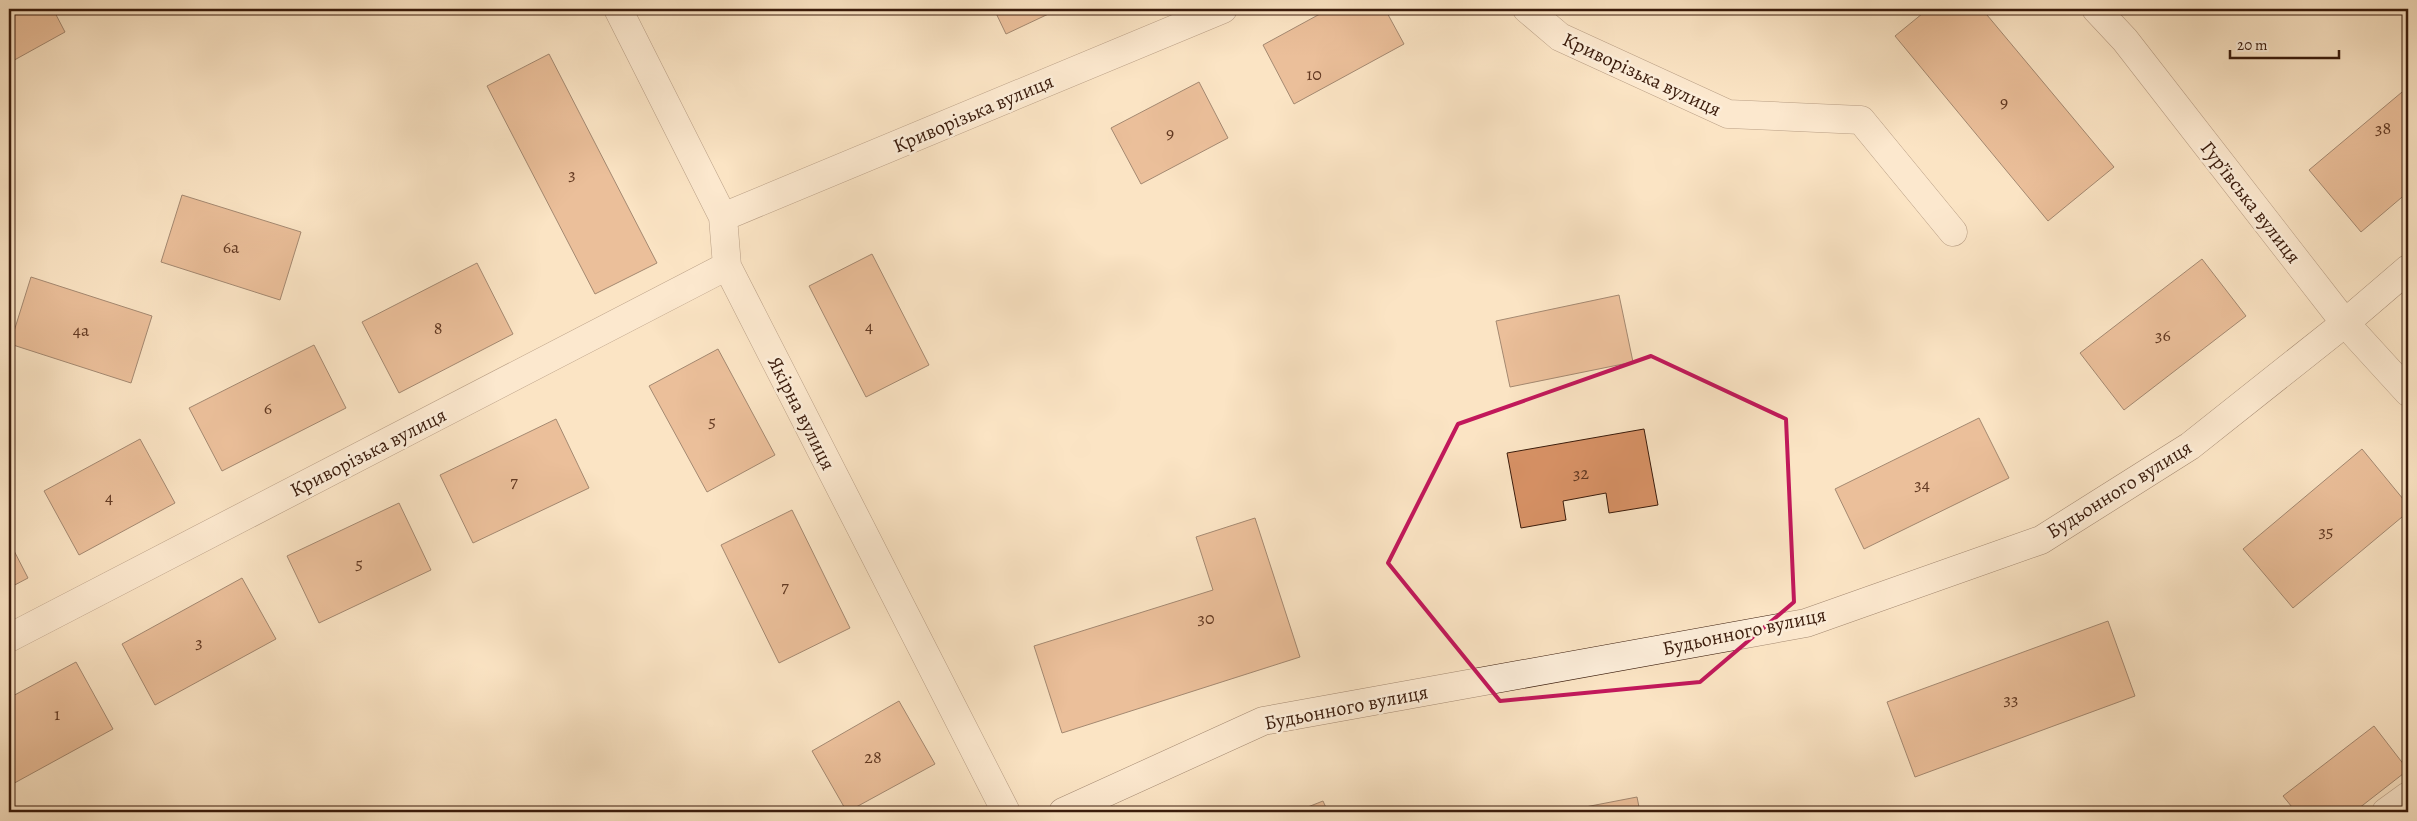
<svg xmlns="http://www.w3.org/2000/svg" width="2417" height="821" font-family="Alegreya,serif">
  <style>
    .building { fill: #d89266; stroke: #3a1b0b }
    .lines { fill: none; stroke-linecap: round; stroke-linejoin: round }
    .street-casing { stroke: #6a4d39; stroke-width: 29 }
    .secondary-casing { stroke: #3a1b0b; stroke-width: 29 }
    .street { stroke: #fcedd9; stroke-width: 28 }
    .secondary { stroke: #fcedd9; stroke-width: 28 }
    .marked { fill: none; stroke: #c2185b; stroke-width: 4; stroke-linejoin: round }
    .labels { text-anchor: middle; stroke-width: 5; stroke-linejoin: round; paint-order: stroke }
    .number-label { font-size: 18px; fill: #623922 }
    .street-label { font-size: 20px; fill: #3a1b0b; stroke: #fcedd9 }
  </style>
  <rect width="100%" height="100%" fill="#fbe4c4"/>
  <filter id="stains"><feTurbulence type="fractalNoise" baseFrequency=".004" numOctaves="4"/><feColorMatrix values="0 0 0 0 .2 0 0 0 0 .09 0 0 0 0 .02 0 0 0 .5 -.17"/></filter>
  <radialGradient id="worn" r=".72"><stop offset=".6" stop-color="#630" stop-opacity="0"/><stop offset="1" stop-color="#630" stop-opacity=".3"/></radialGradient>
  <!-- building -->
  <path class="building" d="M9,9H53L65,32L9,63Z
    M994,9H1059L1006,34Z
    M1329,9H1385L1404,44L1294,104L1263,45Z
    M1928,9H1982L2114,167L2048,221L1895,36Z
    M549,54L657,263L595,294L487,86Z
    M1199,82L1228,138L1141,184L1111,128Z
    M2408,87V192L2361,232L2309,170Z
    M182,195L301,232L280,300L161,262Z
    M872,254L929,365L866,397L809,286Z
    M2202,259L2246,316L2124,410L2080,353Z
    M477,263L513,334L399,393L362,322Z
    M31,277L152,316L131,383L10,344Z
    M1619,295L1633,362L1510,387L1496,321Z
    M314,345L346,408L222,471L189,408Z
    M718,349L775,455L707,492L649,386Z
    M1979,418L2009,478L1864,549L1835,489Z
    M556,419L589,488L473,543L440,475Z
    M1644,429L1658,505L1609,513L1606,493L1563,501L1566,520L1521,528L1507,453Z
    M140,439L175,503L79,555L44,491Z
    M2362,449L2408,505V512L2293,608L2243,549Z
    M399,503L431,570L319,623L287,556Z
    M792,510L850,628L779,663L721,545Z
    M1255,518L1300,657L1062,733L1034,646L1213,590L1196,537Z
    M9,541L28,578L9,588Z
    M242,578L276,639L155,705L122,644Z
    M2108,621L2135,696L1915,777L1887,702Z
    M76,662L113,729L9,786V698Z
    M899,701L935,764L847,812L812,751Z
    M2374,726L2408,770L2354,812H2296L2283,796Z
    M1637,797L1640,812H1581L1580,808Z
    M1323,801L1328,812H1295Z"/>
  <g class="lines">
    <!-- street casing -->
    <g class="street-casing">
      <path id="street" d="M618,9L723,217L727,266L1006,812
        M1527,9L1560,37L1728,114L1861,120L1953,232
        M2096,9L2125,40L2345,323L2408,392
        M723,217L1223,9
        M9,638L727,266
        M2386,812L2408,796"/>
    </g>
    <!-- secondary casing -->
    <g class="secondary-casing">
      <path id="secondary" d="M1063,812L1263,721L1806,623L2041,540L2190,446L2345,323L2408,269"/>
    </g>
    <!-- street -->
    <use href="#street" class="street"/>
    <!-- secondary -->
    <use href="#secondary" class="secondary"/>
  </g>
  <!-- marked area -->
  <path d="M0 0H2417V821H0ZM1651,356L1786,419L1794,602L1700,682L1500,701L1388,563L1458,424Z" fill="#fbe4c4" fill-opacity=".55" fill-rule="evenodd"/>
  <path class="marked" d="M1651,356L1786,419L1794,602L1700,682L1500,701L1388,563L1458,424Z"/>
  <g class="labels">
    <!-- number labels -->
    <g class="number-label">
      <text x="1314" y="80">10</text>
      <text x="2004" y="108">9</text>
      <text x="2383" y="134">38</text>
      <text x="1170" y="139">9</text>
      <text x="572" y="180">3</text>
      <text x="231" y="253">6а</text>
      <text x="869" y="332">4</text>
      <text x="438" y="334">8</text>
      <text x="81" y="336">4а</text>
      <text x="2163" y="341">36</text>
      <text x="268" y="414">6</text>
      <text x="712" y="427">5</text>
      <text x="1581" y="479">32</text>
      <text x="514" y="487">7</text>
      <text x="1922" y="490">34</text>
      <text x="109" y="503">4</text>
      <text x="2326" y="537">35</text>
      <text x="359" y="569">5</text>
      <text x="785" y="592">7</text>
      <text x="1206" y="624">30</text>
      <text x="199" y="648">3</text>
      <text x="2011" y="705">33</text>
      <text x="57" y="720">1</text>
      <text x="873" y="763">28</text>
    </g>
    <!-- street labels -->
    <g class="street-label">
      <text transform="translate(1642 74) rotate(25)" y="7">Криворізька вулиця</text>
      <text transform="translate(973 113) rotate(-23)" y="7">Криворізька вулиця</text>
      <text transform="translate(2251 202) rotate(52)" y="7">Гур’ївська вулиця</text>
      <text transform="translate(802 413) rotate(63)" y="7">Якірна вулиця</text>
      <text transform="translate(368 452) rotate(-27)" y="7">Криворізька вулиця</text>
      <text transform="translate(2119 489) rotate(-32)" y="7">Будьонного вулиця</text>
      <text transform="translate(1744 631) rotate(-12)" y="7">Будьонного вулиця</text>
      <text transform="translate(1346 707) rotate(-11)" y="7">Будьонного вулиця</text>
    </g>
  </g>
  <!-- margin -->
  <rect width="2417" height="821" fill="none" stroke="#fbe4c4" stroke-width="30"/>
  <rect x="10" y="10" width="2397" height="801" fill="none" stroke="#3a1b0b" stroke-width="2.5"/>
  <rect x="15" y="15" width="2387" height="791" fill="none" stroke="#3a1b0b"/>
  <!-- scale -->
  <path d="M2230 50v8h109v-8" fill="none" stroke="#3a1b0b" stroke-width="2.5"/>
  <text x="2237" y="50" font-size="15" fill="#3a1b0b" stroke="#fcedd9" stroke-width="4" paint-order="stroke">20 m</text>
  <rect width="100%" height="100%" filter="url(#stains)"/>
  <rect width="100%" height="100%" fill="url(#worn)"/>
</svg>
